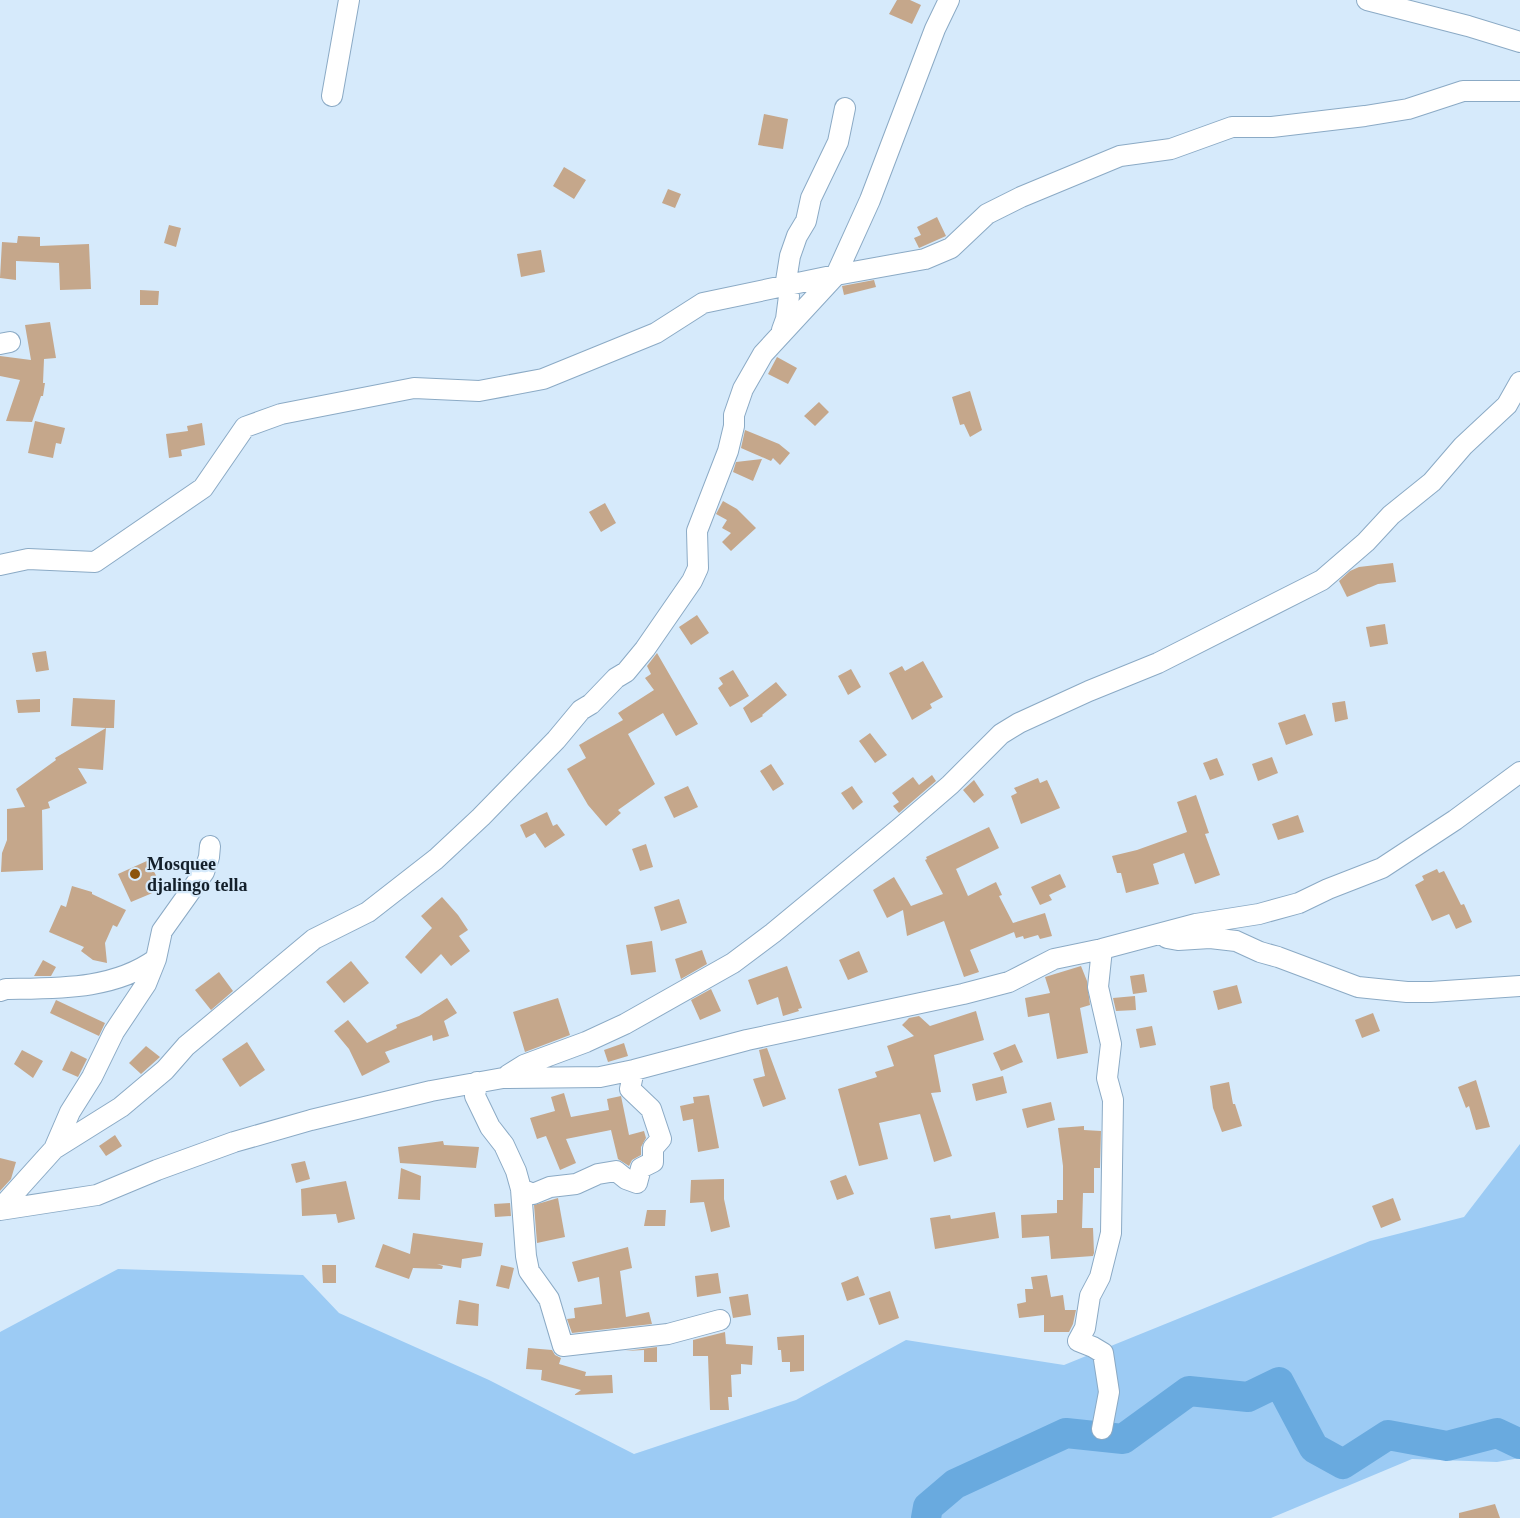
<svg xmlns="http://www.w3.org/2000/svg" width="1520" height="1518" font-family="Georgia,serif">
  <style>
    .green { fill: #9ccbf4 }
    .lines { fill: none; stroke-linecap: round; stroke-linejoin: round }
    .river { stroke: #69aadf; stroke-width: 30 }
    .building { fill: #c5a78b }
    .minor-casing { stroke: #8baac5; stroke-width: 22 }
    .minor { stroke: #fff; stroke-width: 20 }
    .poi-dot { fill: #8c530a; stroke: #d6eafb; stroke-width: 2 }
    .labels { text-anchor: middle; stroke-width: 4.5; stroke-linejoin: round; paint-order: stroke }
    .poi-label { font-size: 18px; font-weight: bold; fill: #131f2a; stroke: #d6eafb; text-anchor: start }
  </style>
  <rect width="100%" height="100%" fill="#d6eafb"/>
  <!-- green -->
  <path class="green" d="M1520,1144V1458L1497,1462L1412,1459L1271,1518H0V1332L118,1269L303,1275L339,1313L489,1380L634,1454L796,1400L906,1340L1064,1365L1370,1241L1464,1217Z"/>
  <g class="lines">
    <!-- river -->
    <path class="river" d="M926,1518L928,1507L955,1484L1066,1433L1123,1439L1189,1391L1248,1397L1279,1382L1314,1448L1343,1464L1388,1435L1447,1446L1497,1433L1520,1444"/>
  </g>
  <!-- building -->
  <path class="building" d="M897,0H910L921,5L912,24L889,14Z
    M764,114L788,119L783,149L758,145Z
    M564,167L586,180L574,199L553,186Z
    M668,189L681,194L675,208L662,203Z
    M937,217L946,236L919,248L914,238L921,235L917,227Z
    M169,225L181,228L176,247L164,243Z
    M18,236L40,237V246L89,244L91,289L60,290L59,263L16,261V280L0,278L2,242L17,243Z
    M541,250L545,272L521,277L517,254Z
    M874,280L876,287L844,295L842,286Z
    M140,290L159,291L158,305H140Z
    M50,322L56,358L44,359L43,383H45L43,396H41L32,422L6,421L20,380L0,376V356L31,360L25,325Z
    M777,357L797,368L788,384L768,374Z
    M970,391L982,430L970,437L964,424L960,425L952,397Z
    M819,402L829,412L815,426L804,416Z
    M35,421L65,428L61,444L56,443L53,458L28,453Z
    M202,423L205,445L181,450L182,456L169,458L166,434L188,431L187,426Z
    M745,430L779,444L790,453L780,465L773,458L771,461L741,448Z
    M762,459L753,481L733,472L736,462Z
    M723,501L737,509L756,528L731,551L722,542L731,533L722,528L727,520L716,514Z
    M605,503L616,523L601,532L589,512Z
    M1393,563L1396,582L1378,584L1347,597L1339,581L1350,571L1359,567Z
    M697,615L709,633L691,645L679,627Z
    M1385,624L1388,644L1370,647L1366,627Z
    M46,651L49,670L36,672L32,653Z
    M657,653L698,724L676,736L663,713L628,734L655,784L618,810L621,813L606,826L588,805L567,769L586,758L579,745L623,720L618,713L654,690L645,678L651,674L647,666Z
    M923,661L943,697L930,704L932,708L912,720L889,673L902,666L905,671Z
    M851,669L861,687L848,695L838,676Z
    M733,670L749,696L730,707L718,688L723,684L719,678Z
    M776,682L787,695L762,715L763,716L751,723L743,708Z
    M73,698L115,700L114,728H106L103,770L78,768L87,783L48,802L50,808L42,810L43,870L1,872L2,853L7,840V809L25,807L16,789L56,760L55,758L106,728L71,726Z
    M40,699V712L18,713L16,700Z
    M1345,701L1348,719L1335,722L1332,703Z
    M1305,714L1313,735L1286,745L1278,723Z
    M870,733L887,755L875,763L859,741Z
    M1272,757L1278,773L1258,781L1252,764Z
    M1217,758L1224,775L1210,780L1203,763Z
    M771,764L784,784L773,791L760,771Z
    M932,775L936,781L899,813L893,806L899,802L892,793L913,777L919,785Z
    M1038,778L1040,783L1047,780L1060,808L1021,824L1011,796L1017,793L1014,788Z
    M974,780L984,795L974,803L963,790Z
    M688,786L698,807L674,818L664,797Z
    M852,786L863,802L853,810L841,793Z
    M1196,795L1209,833L1205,834L1220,875L1195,884L1184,853L1153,864L1159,884L1126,893L1121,873H1117L1112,856L1137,850L1187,832L1177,802Z
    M547,812L553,826L557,824L565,835L545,848L535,833L526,838L520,825Z
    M1298,815L1304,832L1278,840L1272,824Z
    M989,827L999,848L956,869L968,896L996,882L1002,895L999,896L1013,923L1045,913L1052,936L1040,939L1038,935L1024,939L1023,936L1016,938L1014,932L970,950L979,972L964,977L944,921L907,936L903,910L887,918L873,890L894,877L911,906L943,894L925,860L927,859L926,857Z
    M646,844L653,867L640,871L632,849Z
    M149,860L162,889L131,902L118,874Z
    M1437,869L1439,873L1444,871L1461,905L1464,904L1472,922L1456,929L1449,914L1432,921L1415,885L1424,880L1422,876Z
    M1060,874L1066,887L1049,895L1052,900L1040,905L1031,887Z
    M72,886L92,892V894L126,910L117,927L113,925L105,943L107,963L93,960L81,951L84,947L49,932L61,905L66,907Z
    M442,897L458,915L468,930L459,936L470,951L451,966L441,954L421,974L405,957L432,928L421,916Z
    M679,899L687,923L661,931L654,907Z
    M652,941L656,972L631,975L626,945Z
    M702,950L707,964L681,979L675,959Z
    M859,951L868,972L848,980L839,960Z
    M43,960L56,967L51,976H34Z
    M351,961L369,983L344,1003L326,982Z
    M787,966L802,1008L798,1009L799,1011L783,1016L778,997L757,1005L748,980Z
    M1081,966L1087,981L1090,1005L1080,1008L1088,1053L1057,1059L1049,1013L1028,1017L1025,998L1050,993L1045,977Z
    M219,972L233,991L211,1010L195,990Z
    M1144,974L1147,992L1133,994L1130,976Z
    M1237,985L1242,1003L1218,1010L1213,991Z
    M711,989L721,1011L700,1020L691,1000Z
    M1135,996L1136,1010L1116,1011L1113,998Z
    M447,998L457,1013L444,1021L449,1036L433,1041L432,1035L385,1052L390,1062L362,1076L349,1049L334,1031L348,1020L367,1043L397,1028L396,1025L419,1016Z
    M558,998L570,1035L525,1052L513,1012Z
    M56,1000L105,1023L99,1036L50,1013Z
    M976,1011L984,1040L934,1055L941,1092L931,1093L952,1156L934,1162L920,1114L879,1123L888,1159L859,1166L838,1089L877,1077L875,1072L894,1066L887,1046L914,1036L902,1025L909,1018L919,1016L930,1026Z
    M1373,1013L1380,1031L1362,1038L1355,1020Z
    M1152,1026L1156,1045L1140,1048L1136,1029Z
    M247,1042L265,1070L240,1087L222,1059Z
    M624,1043L628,1056L608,1062L604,1050Z
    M1015,1044L1023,1062L1001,1071L993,1053Z
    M146,1046L160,1057L141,1074L129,1063Z
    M767,1048L786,1099L763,1107L753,1079L765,1076L759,1050Z
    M22,1050L43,1061L33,1078L14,1064Z
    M71,1051L87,1059L78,1077L62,1070Z
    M1003,1076L1007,1093L976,1101L972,1084Z
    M1476,1080L1490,1127L1476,1130L1469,1106L1466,1108L1458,1087Z
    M1229,1082L1233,1104H1235L1242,1126L1222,1132L1213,1108L1210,1086Z
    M564,1093L571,1117L609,1110L607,1099L621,1096L629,1135L644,1131L646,1138L641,1147V1155L632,1160L629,1166L618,1159L611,1130L566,1139L576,1163L560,1170L546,1136L537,1139L530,1118L555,1111L551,1097Z
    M709,1095L719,1148L698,1152L693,1119L683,1121L680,1106L694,1103L693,1097Z
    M1051,1102L1055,1120L1027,1128L1022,1109Z
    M1084,1126V1130L1101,1131L1100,1168H1094V1193H1083L1082,1228H1093L1094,1253L1093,1256L1051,1259L1049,1236L1022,1238L1021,1215L1057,1213V1200H1063V1166L1058,1128Z
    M115,1135L122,1146L106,1156L99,1146Z
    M443,1141L444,1145L479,1147L476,1168L400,1163L398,1147Z
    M0,1158L16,1162L11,1179L0,1191Z
    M305,1161L310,1179L296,1183L291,1164Z
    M401,1168L421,1176L420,1200L398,1199Z
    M846,1175L854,1194L837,1200L830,1181Z
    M724,1179V1199L730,1227L711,1232L704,1202L690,1203L691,1180Z
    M346,1181L355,1219L338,1223L336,1214L302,1216L301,1189Z
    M558,1198L565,1237L537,1243L534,1205Z
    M1393,1198L1401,1220L1381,1228L1372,1206Z
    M510,1203L511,1216L495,1217L494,1204Z
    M647,1210H666L665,1226H644Z
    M995,1212L999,1238L935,1249L930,1218L950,1215L951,1219Z
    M413,1233L483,1243L481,1256L462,1259L461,1268L437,1264L443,1266L442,1269L413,1268L409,1279L375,1267L383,1244L410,1254Z
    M628,1247L632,1268L620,1271L626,1317L649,1312L652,1324L572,1333L567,1319L575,1318L574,1308L602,1304L599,1277L578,1282L572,1262Z
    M322,1265H336V1283H323Z
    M501,1265L514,1268L509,1289L496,1286Z
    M718,1273L721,1293L697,1297L695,1276Z
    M1047,1275L1051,1297L1063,1295L1065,1310H1076L1073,1324L1069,1332H1044V1315L1019,1318L1017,1304L1026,1302L1025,1289H1033L1031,1277Z
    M858,1276L865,1295L847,1301L841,1283Z
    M890,1291L899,1318L879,1325L869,1298Z
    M748,1294L751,1315L733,1318L729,1297Z
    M459,1300L479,1304L478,1326L456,1324Z
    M725,1332L726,1344L753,1346L752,1365L741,1364V1374L731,1375L732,1397H728L729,1410H710L708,1356H693V1340Z
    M804,1335V1371L790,1372V1362H782L781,1350H778L777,1337Z
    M657,1347V1362H644V1350L625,1351Z
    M528,1348L552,1350L555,1355L561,1358L559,1364L586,1372L585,1376L612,1375L613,1393L574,1395L581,1390L541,1380L542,1370L526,1369Z
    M1495,1504L1500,1518H1459V1513Z"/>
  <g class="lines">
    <!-- minor casing -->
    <g class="minor-casing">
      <path id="minor" d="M1367,0L1468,26L1520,42
        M332,96L349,0
        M782,330L786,319L789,296L785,287L790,256L797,236L806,221L811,198L838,142L845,108
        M0,344L10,342
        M0,565L28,559L95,562L203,488L245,427L281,414L414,388L479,391L543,379L656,333L703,303L836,275L925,259L951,248L987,214L1021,197L1120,156L1171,149L1232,127H1272L1365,116L1408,109L1463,91H1520
        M1167,938L1178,940L1210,938L1236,941L1260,952L1278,957L1358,987L1407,992H1431L1520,986
        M0,991L6,989C58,988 113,990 156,959
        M508,1075L524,1065L586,1042L625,1024L733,963L773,933L900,828L950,785L1001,734L1019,723L1089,691L1158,663L1322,580L1366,542L1391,515L1432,482L1463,446L1507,405L1520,382
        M477,1082L475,1096L490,1127L504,1145L516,1171L521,1189L526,1256L529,1271L549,1299L563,1346L668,1334L720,1320
        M54,1149L70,1112L92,1077L114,1032L146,984L156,959L162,931L204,872L209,857L210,846
        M521,1189L533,1194L550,1187L576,1184L598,1174L616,1171L626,1179L637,1183L641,1168L653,1162V1148L661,1139L651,1109L630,1089L634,1070
        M0,1209L54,1149L121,1107L165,1070L186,1046L314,939L368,912L436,859L481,817L556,740L581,710L591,704L616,678L626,672L645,649L692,581L698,568L697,531L728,451L734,426V415L743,389L763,354L836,275L870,200L935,29L949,0
        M0,1210L97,1195L157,1170L234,1142L311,1120L431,1091L503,1078L600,1077L634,1070L747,1040L963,994L1009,982L1054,959L1102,949L1196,924L1259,914L1299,903L1328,889L1382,868L1455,820L1520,772
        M1102,1429L1109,1392L1103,1353L1093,1347L1078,1341L1085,1328L1090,1296L1100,1277L1111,1233L1113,1100L1107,1078L1111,1044L1098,987L1102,949"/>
    </g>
    <!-- minor -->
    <use href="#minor" class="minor"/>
  </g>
  <!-- markers -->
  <circle class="poi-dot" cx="135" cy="874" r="6"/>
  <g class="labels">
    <!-- poi labels -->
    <g class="poi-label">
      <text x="147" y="870">Mosquee<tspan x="147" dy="21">djalingo tella</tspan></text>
    </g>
  </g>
</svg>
